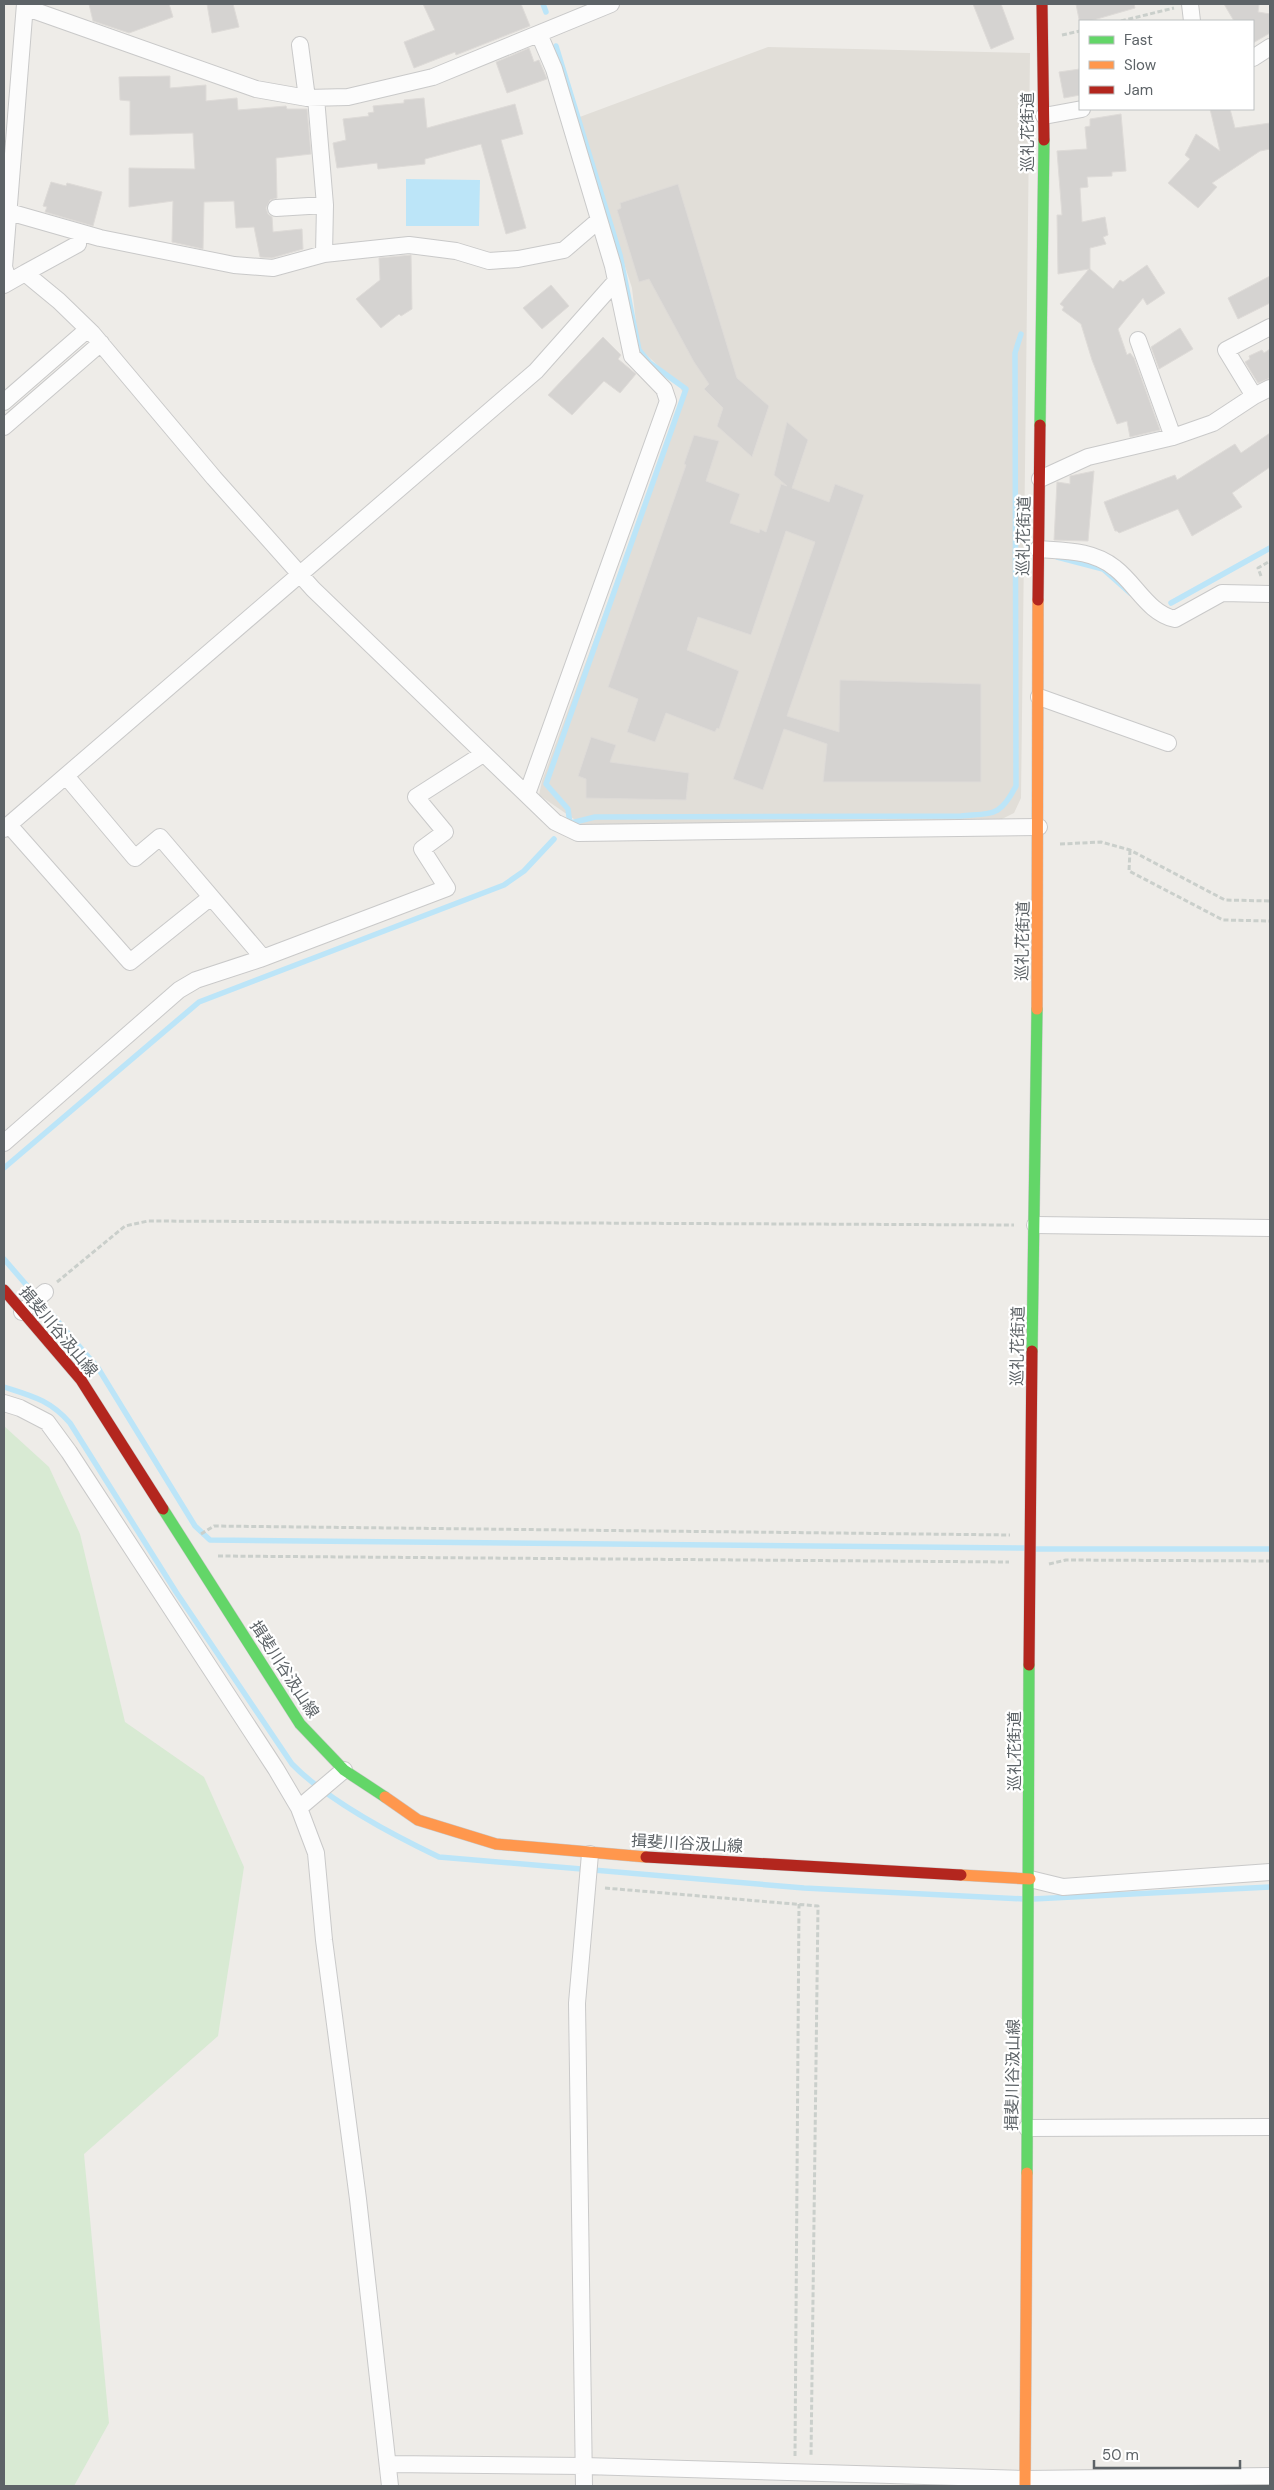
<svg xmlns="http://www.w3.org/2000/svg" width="1274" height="2490" font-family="'DM Sans','Noto Sans JP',sans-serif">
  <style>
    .education { fill: #e1ded8 }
    .green { fill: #d8ead3 }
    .water { fill: #bce5f8 }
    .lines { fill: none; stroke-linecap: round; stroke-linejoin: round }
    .stream { stroke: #bce5f8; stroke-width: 5.5 }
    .building { fill: #d5d3d1; stroke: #dedbd8 }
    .street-casing { stroke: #c9c9c9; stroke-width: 18 }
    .fast-casing { stroke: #c9c9c9; stroke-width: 12 }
    .slow-casing { stroke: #c9c9c9; stroke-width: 12 }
    .jam-casing { stroke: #c9c9c9; stroke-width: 12 }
    .path { stroke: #cacfcb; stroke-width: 3; stroke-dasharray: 5 2.5; stroke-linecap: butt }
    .street { stroke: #fcfcfc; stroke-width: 16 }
    .fast { stroke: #63d668; stroke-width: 11 }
    .slow { stroke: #ff974d; stroke-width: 11 }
    .jam { stroke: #b3261e; stroke-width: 11 }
    .labels { text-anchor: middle; stroke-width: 4.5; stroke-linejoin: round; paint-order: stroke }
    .street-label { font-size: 16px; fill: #5d6367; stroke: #fff }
  </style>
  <rect width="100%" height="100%" fill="#eeece8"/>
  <!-- education -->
  <path class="education" d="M768,47L1030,53L1021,798L1014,813L994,823L587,828L539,795L542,781L684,396L680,386L639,348L632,288L577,118Z"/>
  <!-- green -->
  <path class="green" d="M4,1426L49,1467L80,1534L125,1722L204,1777L244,1867L218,2036L84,2154L109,2423L74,2486H4Z"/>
  <!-- water -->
  <path class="water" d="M406,179L480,180L479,226H406Z"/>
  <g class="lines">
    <!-- stream -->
    <path class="stream" d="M543,4L546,12
      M556,46L620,255L639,350L650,363L686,389L546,784L568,809L570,824
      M1057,557L1103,569L1130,593
      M1171,603L1270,548
      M571,823L595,817L961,816C993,813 1000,817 1016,786L1015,353L1021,334
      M4,1168L199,1002L504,885L524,871L554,839
      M4,1259L98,1368L195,1526L210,1540L1026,1548
      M4,1387C32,1396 50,1400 70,1423L176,1592L292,1764C327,1800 393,1835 439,1857L804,1888L1024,1899
      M1035,1549H1270
      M1033,1899L1270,1887"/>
  </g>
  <!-- building -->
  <path class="building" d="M89,4H169L173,17L129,33L93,21Z
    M207,4H233L239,27L212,33Z
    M423,4H521L530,26L456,55L455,52L414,68L404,42L435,30Z
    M973,4H1001L1014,39L991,49Z
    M1076,4H1134L1135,8L1090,21H1080V24Z
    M1224,4H1259L1258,12L1270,14V33L1253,43V21H1234Z
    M529,48L534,62L539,60L547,79L507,93L496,62Z
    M1080,69V95L1064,98L1059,72Z
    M170,76V88L206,85V101L237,98L238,110L286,106L287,109H307L311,154L276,158L277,198L270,200L266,208L268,214L272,217L273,232L302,229L303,249L272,258L260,257L254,227L236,228L234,201L204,202L203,249L172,242L173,201L129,207V168L195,169L193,133L130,135V101L120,100L119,77Z
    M424,98L427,128L515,104L523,134L501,140L526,228L506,234L481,144L425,159V164L378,169L377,163L337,168L333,143L346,140L343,119L369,116L368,113L374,112L373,106L404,103V100Z
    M1210,109H1230L1235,128L1270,123V149L1260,151L1212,183L1217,187L1198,208L1168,183L1190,159L1185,155L1196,134L1220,151Z
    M1121,114L1126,171L1112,172V176L1087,177L1088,187L1080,188L1082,222L1105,217L1108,235L1103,237L1106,244L1090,248V269L1113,289L1120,280L1123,282L1147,265L1165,293L1147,305L1143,298L1118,329L1127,355L1130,353L1134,358L1160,430L1130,437L1127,421L1117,424L1092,360L1081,324L1062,310L1064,307L1060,304L1089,269L1058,274L1057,215H1062L1057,151L1087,149L1085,127L1090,126V119Z
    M51,182L66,186L67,183L102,192L93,226L45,212L47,207L43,206Z
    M678,184L737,378L769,406L752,457L717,426L723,408L704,389L709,384L694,362L649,279L639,282L617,210L621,208L620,203Z
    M411,255L412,309L401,316L399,314L381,328L356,299L380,280L379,258Z
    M1270,276V303L1238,319L1228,298Z
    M551,285L569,306L542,329L523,308Z
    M1180,328L1193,349L1159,369L1151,347Z
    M603,337L621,355L618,359L636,374L620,393L604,381L572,415L548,395Z
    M1270,349V378L1258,383L1245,362L1250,359L1249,356L1262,350L1264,353Z
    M787,422L808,440L792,488L829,502L835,484L864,495L787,716L839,732L840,680L981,684V782H823L827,744L784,729L763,790L733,779L815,542L786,531L751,635L698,617L687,650L739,671L719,729L717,728L715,732L666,713L655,742L627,732L638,699L608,687L686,465L684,464L694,435L719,441L706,481L740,494L730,523L759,533L760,529L766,532L781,484L787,486L774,475Z
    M1270,433V467L1232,493L1242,507L1192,536L1178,509L1119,533L1117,531H1115L1104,502L1175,475L1177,480L1235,444L1241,453Z
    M1094,471L1088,541L1054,540L1057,482L1070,484V476Z
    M591,737L616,745L610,762L689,773L686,800L586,798V779L578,776Z"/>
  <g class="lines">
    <!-- street casing -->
    <g class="street-casing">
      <path id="street" d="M1190,4L1192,21
        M27,8L256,89L307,98L348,97L433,77L611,4
        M300,45L307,98
        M1253,58L1270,47
        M316,98L325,205
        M1044,116L1082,109
        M276,208L325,205L324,254L409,245L456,251L489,261L518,259L564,250L599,220
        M9,212L100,238L234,265L273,268L324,254
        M25,273L78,244
        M9,282L4,267L25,4
        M4,285L25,273L59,301L92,333L214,478L313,589L555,822L578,833L1039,827
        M1138,340L1173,437
        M1254,396L1226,350L1270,327
        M4,402L88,329
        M4,427L101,343
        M1040,479L1088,457L1173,437L1213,423L1254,396L1270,388
        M1038,549C1065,551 1093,550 1115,568C1136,584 1148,613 1175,619L1222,593L1270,594
        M1039,697L1168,743
        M66,776L135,858L160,837L259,953L260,959
        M527,794L668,401L664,389L632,356L613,266L554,69L539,34
        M9,825L130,962L211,897
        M4,829L536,371L615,282
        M4,1143L179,990L196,980L260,959L447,888L422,849L445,832L416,797L483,754
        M1035,1225L1270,1228
        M22,1312L45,1292
        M4,1403L20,1408L47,1422L69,1452L276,1769L299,1808L316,1853L324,1940L358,2199L390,2486
        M299,1808L344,1770
        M1030,1879L1063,1887L1270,1872
        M1027,2128L1270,2127
        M388,2464L584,2466L1025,2479L1270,2476
        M584,2486L577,2003L590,1854"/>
    </g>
    <!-- fast casing -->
    <g class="fast-casing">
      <path id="fast" d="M1040,425L1044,140
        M1032,1351L1037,1009
        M163,1509L300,1724L344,1770L385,1797
        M1027,2173L1029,1665"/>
    </g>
    <!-- slow casing -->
    <g class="slow-casing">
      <path id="slow" d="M1037,1009L1038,600
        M385,1797L418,1820L496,1844L646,1857
        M961,1875L1030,1879
        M1025,2486L1027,2173"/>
    </g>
    <!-- jam casing -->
    <g class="jam-casing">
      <path id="jam" d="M1042,4L1044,140
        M1038,600L1040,425
        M4,1290L81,1380L163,1509
        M1029,1665L1032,1351
        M646,1857L961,1875"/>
    </g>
    <!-- path -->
    <path class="path" d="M1121,21L1174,8
      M1062,35L1080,31
      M1261,576L1258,568L1270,561
      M1060,844L1101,842L1130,850L1225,900L1270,901
      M1130,850L1129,871L1223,920L1270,921
      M57,1282L125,1226L148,1221L1014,1225
      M201,1534L214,1526L1010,1535
      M218,1556L1009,1562
      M1049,1564L1066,1560L1270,1561
      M605,1888L818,1906L811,2456
      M795,2456L799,1904"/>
    <!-- street -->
    <use href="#street" class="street"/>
    <!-- fast -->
    <use href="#fast" class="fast"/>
    <!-- slow -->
    <use href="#slow" class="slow"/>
    <!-- jam -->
    <use href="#jam" class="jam"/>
  </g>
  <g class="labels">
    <!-- street labels -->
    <g class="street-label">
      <text transform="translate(1027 132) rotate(-90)" y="6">巡礼花街道</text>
      <text transform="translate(1023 536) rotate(-89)" y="6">巡礼花街道</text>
      <text transform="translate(1022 941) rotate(-89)" y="6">巡礼花街道</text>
      <text transform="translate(59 1331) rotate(50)" y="6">揖斐川谷汲山線</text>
      <text transform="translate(1017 1346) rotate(-89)" y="6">巡礼花街道</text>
      <text transform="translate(285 1669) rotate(57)" y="6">揖斐川谷汲山線</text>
      <text transform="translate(1014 1751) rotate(-90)" y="6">巡礼花街道</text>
      <text transform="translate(687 1843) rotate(3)" y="6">揖斐川谷汲山線</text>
      <text transform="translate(1012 2075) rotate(-89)" y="6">揖斐川谷汲山線</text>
    </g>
  </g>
  <!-- border -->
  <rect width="1274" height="2490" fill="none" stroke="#5d6367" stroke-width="10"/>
  <!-- legend -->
  <rect x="1079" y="20" width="175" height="90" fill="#ffffff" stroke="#bec1c2"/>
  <rect x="1089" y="36" width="25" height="8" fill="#63d668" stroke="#bec1c2"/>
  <text x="1124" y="45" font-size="15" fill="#5d6367">Fast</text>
  <rect x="1089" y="61" width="25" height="8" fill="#ff974d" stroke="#bec1c2"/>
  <text x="1124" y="70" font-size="15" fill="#5d6367">Slow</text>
  <rect x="1089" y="86" width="25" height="8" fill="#b3261e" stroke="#bec1c2"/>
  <text x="1124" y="95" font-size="15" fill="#5d6367">Jam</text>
  <!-- scale -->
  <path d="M1094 2460v8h146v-8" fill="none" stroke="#5d6367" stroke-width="2.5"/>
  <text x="1102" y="2460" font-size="15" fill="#5d6367" stroke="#ffffff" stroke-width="4" paint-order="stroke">50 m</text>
</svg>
